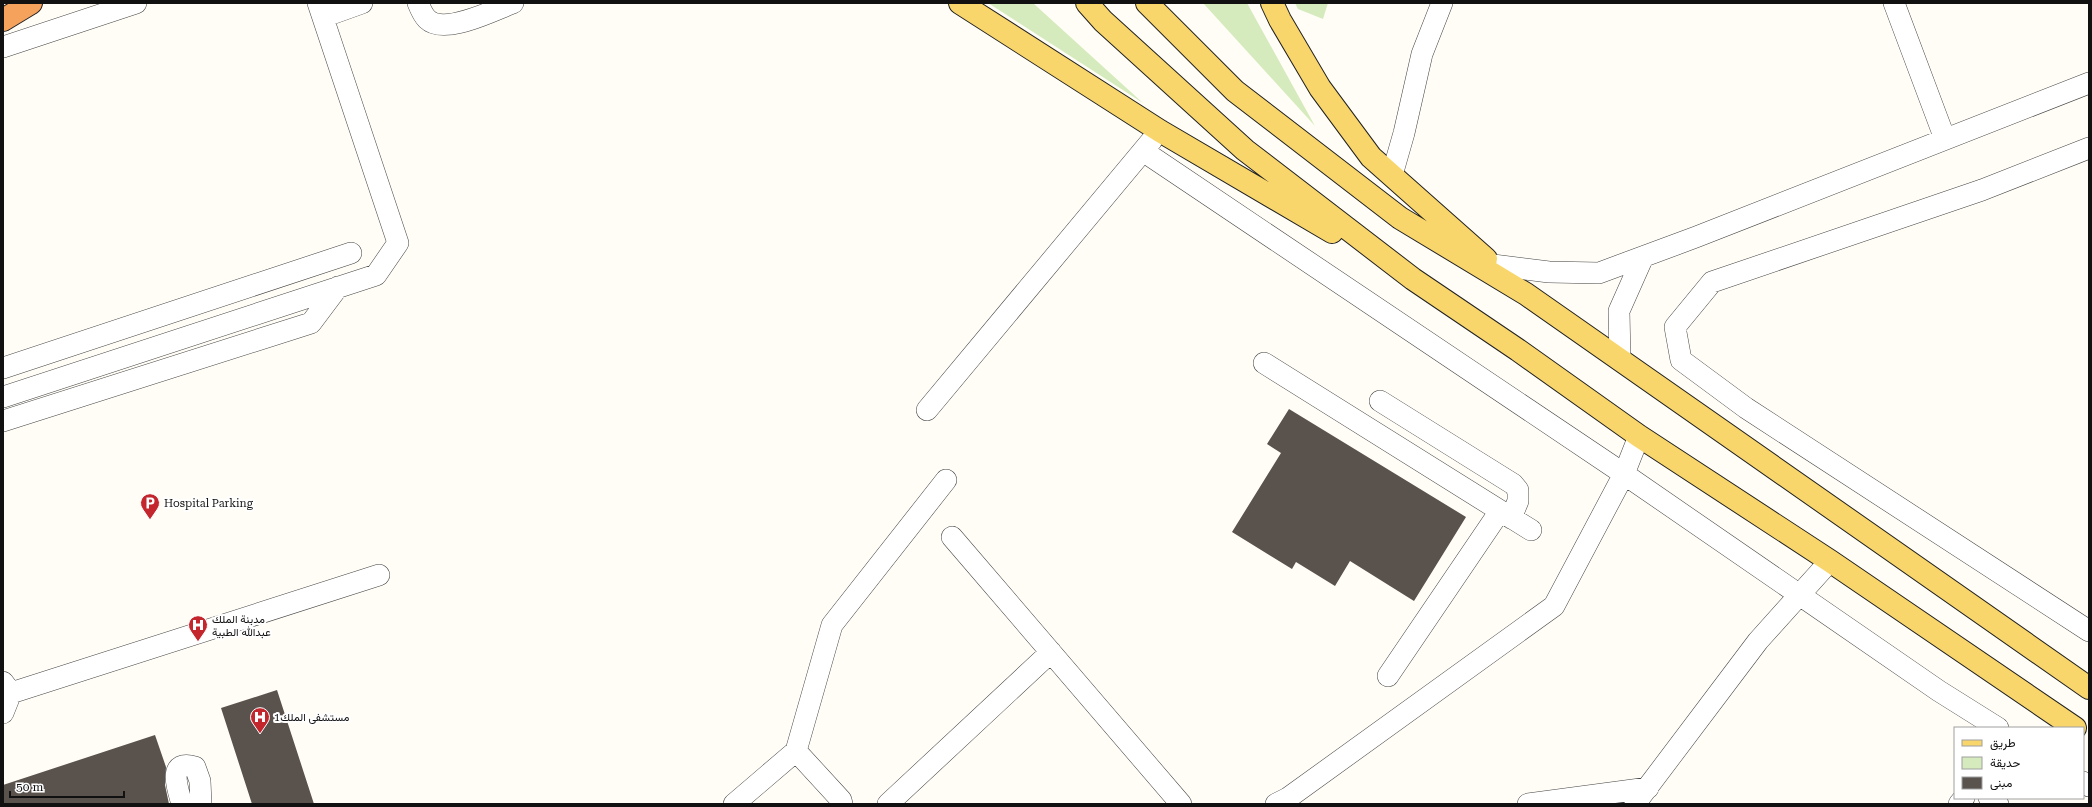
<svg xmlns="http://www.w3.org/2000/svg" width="2092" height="807" font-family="'Roboto Serif',Vazirmatn,serif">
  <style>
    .green { fill: #d5ebbd }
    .building { fill: #5a524d }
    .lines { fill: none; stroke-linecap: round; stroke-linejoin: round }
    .minor-casing { stroke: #444; stroke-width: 22 }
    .major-casing { stroke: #222; stroke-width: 24 }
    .highway-casing { stroke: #222; stroke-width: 24 }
    .minor { stroke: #fff; stroke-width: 21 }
    .major { stroke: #f9d66b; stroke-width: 22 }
    .highway { stroke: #f5a25d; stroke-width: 22 }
    .labels { text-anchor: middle; stroke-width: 4; stroke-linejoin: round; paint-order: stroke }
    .poi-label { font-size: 11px; fill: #111; stroke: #fff; text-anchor: start }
  </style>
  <rect width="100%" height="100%" fill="#fffdf5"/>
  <!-- green -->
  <path class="green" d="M988,3H1033L1143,103Z
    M1203,3H1247L1315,126Z
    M1295,3H1328L1323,19L1298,9Z"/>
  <!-- building -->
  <path class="building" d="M1289,409L1466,517L1414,601L1350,561L1335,586L1296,562L1292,569L1232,532L1281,453L1267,444Z
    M277,690L314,804H252L221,708Z
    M155,735L166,767L165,785L169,804H3V785Z"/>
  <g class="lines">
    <!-- minor casing -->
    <g class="minor-casing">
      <path id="minor" d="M418,3C420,8 423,15 427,19C444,36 494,10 513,3
        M1894,3L1945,139
        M323,17L362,3
        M3,47L136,3
        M2089,148L1982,190L1712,282L1675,327L1681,360L1746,408L2089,631
        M1143,151L1624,474L1939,691L1998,728
        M1392,175L1404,133L1422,54L1442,3
        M1493,265L1549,272L1599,273L1696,237L2089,83
        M1620,360L1619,311L1643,257
        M1264,363L1531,530
        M3,368L351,253
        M3,397L376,275L398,243L318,3
        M1380,401L1513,484L1518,490V501L1511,518
        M927,410L1152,140
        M3,421L311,323L338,287
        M952,537L1181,804
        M1388,676L1500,511
        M3,682L11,693L3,713
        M11,693L379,575
        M796,751L841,800L842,804
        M2083,782L2089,786
        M1989,798L1998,804
        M182,804C178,790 166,758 195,767L200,781L201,804
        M734,804L796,751L832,625L946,480
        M888,804L1051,652
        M1276,804L1288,798L1554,606L1624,474L1639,436
        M1528,804L1648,788
        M1635,804L1758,641L1830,561
        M1959,804L1964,798"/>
    </g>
    <!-- major casing -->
    <g class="major-casing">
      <path id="major" d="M960,3L1160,131L1332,232
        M1087,3L1103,21L1245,150L1413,279L1518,350L1639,436L1830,561L2075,728
        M1147,3L1235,91L1400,218L1526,294L2089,688
        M1272,3L1280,20L1320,88L1371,157L1486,259"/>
    </g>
    <!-- highway casing -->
    <g class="highway-casing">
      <path id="highway" d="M3,20L31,3"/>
    </g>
    <!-- minor -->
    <use href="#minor" class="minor"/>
    <!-- major -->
    <use href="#major" class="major"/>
    <!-- highway -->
    <use href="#highway" class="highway"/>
  </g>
  <!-- icons -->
  <defs>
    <g id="parking-pin" transform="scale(1)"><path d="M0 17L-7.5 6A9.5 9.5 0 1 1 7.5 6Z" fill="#c4262e" stroke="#fff"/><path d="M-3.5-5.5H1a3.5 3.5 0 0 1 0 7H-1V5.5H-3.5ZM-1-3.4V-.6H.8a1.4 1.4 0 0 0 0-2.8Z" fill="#fff"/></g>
    <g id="hospital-pin" transform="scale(1)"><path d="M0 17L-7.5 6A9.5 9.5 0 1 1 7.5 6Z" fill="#c4262e" stroke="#fff"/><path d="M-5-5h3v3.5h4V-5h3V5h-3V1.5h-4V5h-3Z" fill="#fff"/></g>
  </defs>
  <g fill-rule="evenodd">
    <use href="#parking-pin" x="150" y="503"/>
    <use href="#hospital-pin" x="198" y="625"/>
    <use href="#hospital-pin" x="260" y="717"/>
  </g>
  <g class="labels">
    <!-- poi labels -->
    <g class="poi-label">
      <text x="164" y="507">Hospital Parking</text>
      <text x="212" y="623">مدينة الملك<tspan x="212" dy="13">عبدالله الطبية</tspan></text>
      <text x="274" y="721">مستشفى الملك1</text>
    </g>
  </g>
  <!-- border -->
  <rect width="2092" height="807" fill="none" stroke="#111111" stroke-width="8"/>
  <!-- legend -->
  <rect x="1954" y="727" width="130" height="72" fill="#ffffff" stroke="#a0a0a0"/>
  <rect x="1962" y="740" width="20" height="6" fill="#f9d66b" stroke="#a0a0a0"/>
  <text x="1990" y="747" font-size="12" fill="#111111">طريق</text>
  <rect x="1962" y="757" width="20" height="12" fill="#d5ebbd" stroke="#a0a0a0"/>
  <text x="1990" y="767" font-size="12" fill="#111111">حديقة</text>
  <rect x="1962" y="777" width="20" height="12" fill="#5a524d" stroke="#a0a0a0"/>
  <text x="1990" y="787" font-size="12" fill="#111111">مبنى</text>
  <!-- scale -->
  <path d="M10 791v6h114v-6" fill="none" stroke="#111111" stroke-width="2"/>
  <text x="16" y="791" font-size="12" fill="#111111" stroke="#ffffff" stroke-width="3" paint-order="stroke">50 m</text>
</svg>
